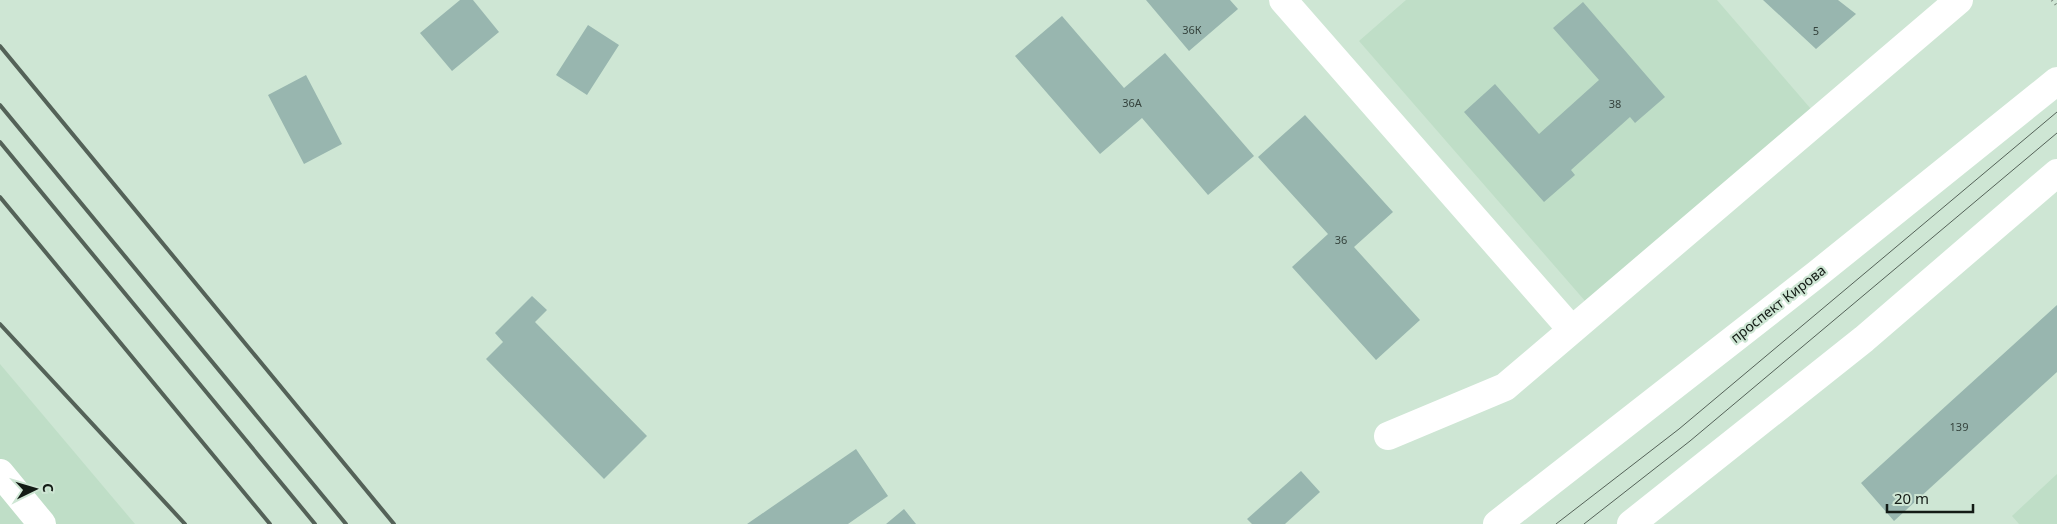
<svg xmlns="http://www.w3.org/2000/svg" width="2057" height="524" font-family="'Noto Sans',sans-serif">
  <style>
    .built { fill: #bfdec7 }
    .building { fill: #98b6af }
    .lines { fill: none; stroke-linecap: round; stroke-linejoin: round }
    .path { stroke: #78887c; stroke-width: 3; stroke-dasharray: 1 4; stroke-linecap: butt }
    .minor { stroke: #fff; stroke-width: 28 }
    .major { stroke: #fff; stroke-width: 28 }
    .tram { stroke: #546258; stroke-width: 1 }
    .rail { stroke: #546258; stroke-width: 4 }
    .labels { text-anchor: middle; stroke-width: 4.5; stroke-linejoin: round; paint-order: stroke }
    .number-label { font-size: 11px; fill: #34423c }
    .street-label { font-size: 14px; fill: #131b15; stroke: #cee6d4 }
  </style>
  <rect width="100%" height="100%" fill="#cee6d4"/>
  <!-- built -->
  <path class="built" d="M1406,0H1717L1823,123L1599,317L1359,41Z
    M0,364L135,524H0Z
    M2057,474V524H2019L2012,516Z"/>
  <!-- building -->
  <path class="building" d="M460,0H473L499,32L452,71L420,33Z
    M1146,0H1230L1238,9L1189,51Z
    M1763,0H1838L1856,14L1816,49Z
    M1583,2L1665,97L1635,123L1630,117L1571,170L1575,175L1544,202L1464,112L1495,84L1539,134L1599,80L1553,28Z
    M1062,16L1124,88L1165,53L1254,156L1208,195L1142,118L1100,154L1015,56Z
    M588,25L619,45L587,95L556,75Z
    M306,75L342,144L304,164L268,95Z
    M1305,115L1393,212L1354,247L1420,320L1376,360L1292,267L1328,234L1258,157Z
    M532,296L547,310L535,322L647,436L604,479L486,359L503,342L495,333Z
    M2057,305V372L1894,521L1861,483Z
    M856,449L888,496L848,524H747Z
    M1301,471L1320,492L1285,524H1252L1247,519Z
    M904,509L916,524H886Z"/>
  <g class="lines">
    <!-- path -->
    <path class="path" d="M2052,0L2057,6"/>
    <!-- minor -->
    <path class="minor" d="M1283,0L1572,330
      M1388,436L1505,387L1959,0
      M0,473L42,524"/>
    <!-- major -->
    <path class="major" d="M1497,524L1817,274L2057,81
      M1631,524L1864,339L2057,173"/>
    <!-- tram -->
    <path class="tram" d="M1556,524L1679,429L2057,112
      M1584,524L1690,441L2057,133"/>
    <!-- rail -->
    <path class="rail" d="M0,46L394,524
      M0,105L346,524
      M0,142L315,524
      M0,197L270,524
      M0,324L185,524"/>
  </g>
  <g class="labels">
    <!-- number labels -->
    <g class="number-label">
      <text x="1192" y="34">36К</text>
      <text x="1816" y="35">5</text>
      <text x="1132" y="107">36А</text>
      <text x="1615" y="108">38</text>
      <text x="1341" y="244">36</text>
      <text x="1959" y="431">139</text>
    </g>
    <!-- street labels -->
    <g class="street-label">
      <text transform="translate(1778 304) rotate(-38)" y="5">проспект Кирова</text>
    </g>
  </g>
  <!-- north arrow -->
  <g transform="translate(35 489) rotate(85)" stroke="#cee6d4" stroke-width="4" paint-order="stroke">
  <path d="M0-4L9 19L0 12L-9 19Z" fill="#131b15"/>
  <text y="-8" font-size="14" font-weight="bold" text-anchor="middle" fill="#131b15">С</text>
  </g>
  <!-- scale -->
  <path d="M1887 504v8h86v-8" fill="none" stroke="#131b15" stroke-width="2.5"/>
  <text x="1894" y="504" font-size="15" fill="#131b15" stroke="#cee6d4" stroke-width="4" paint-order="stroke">20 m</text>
</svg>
